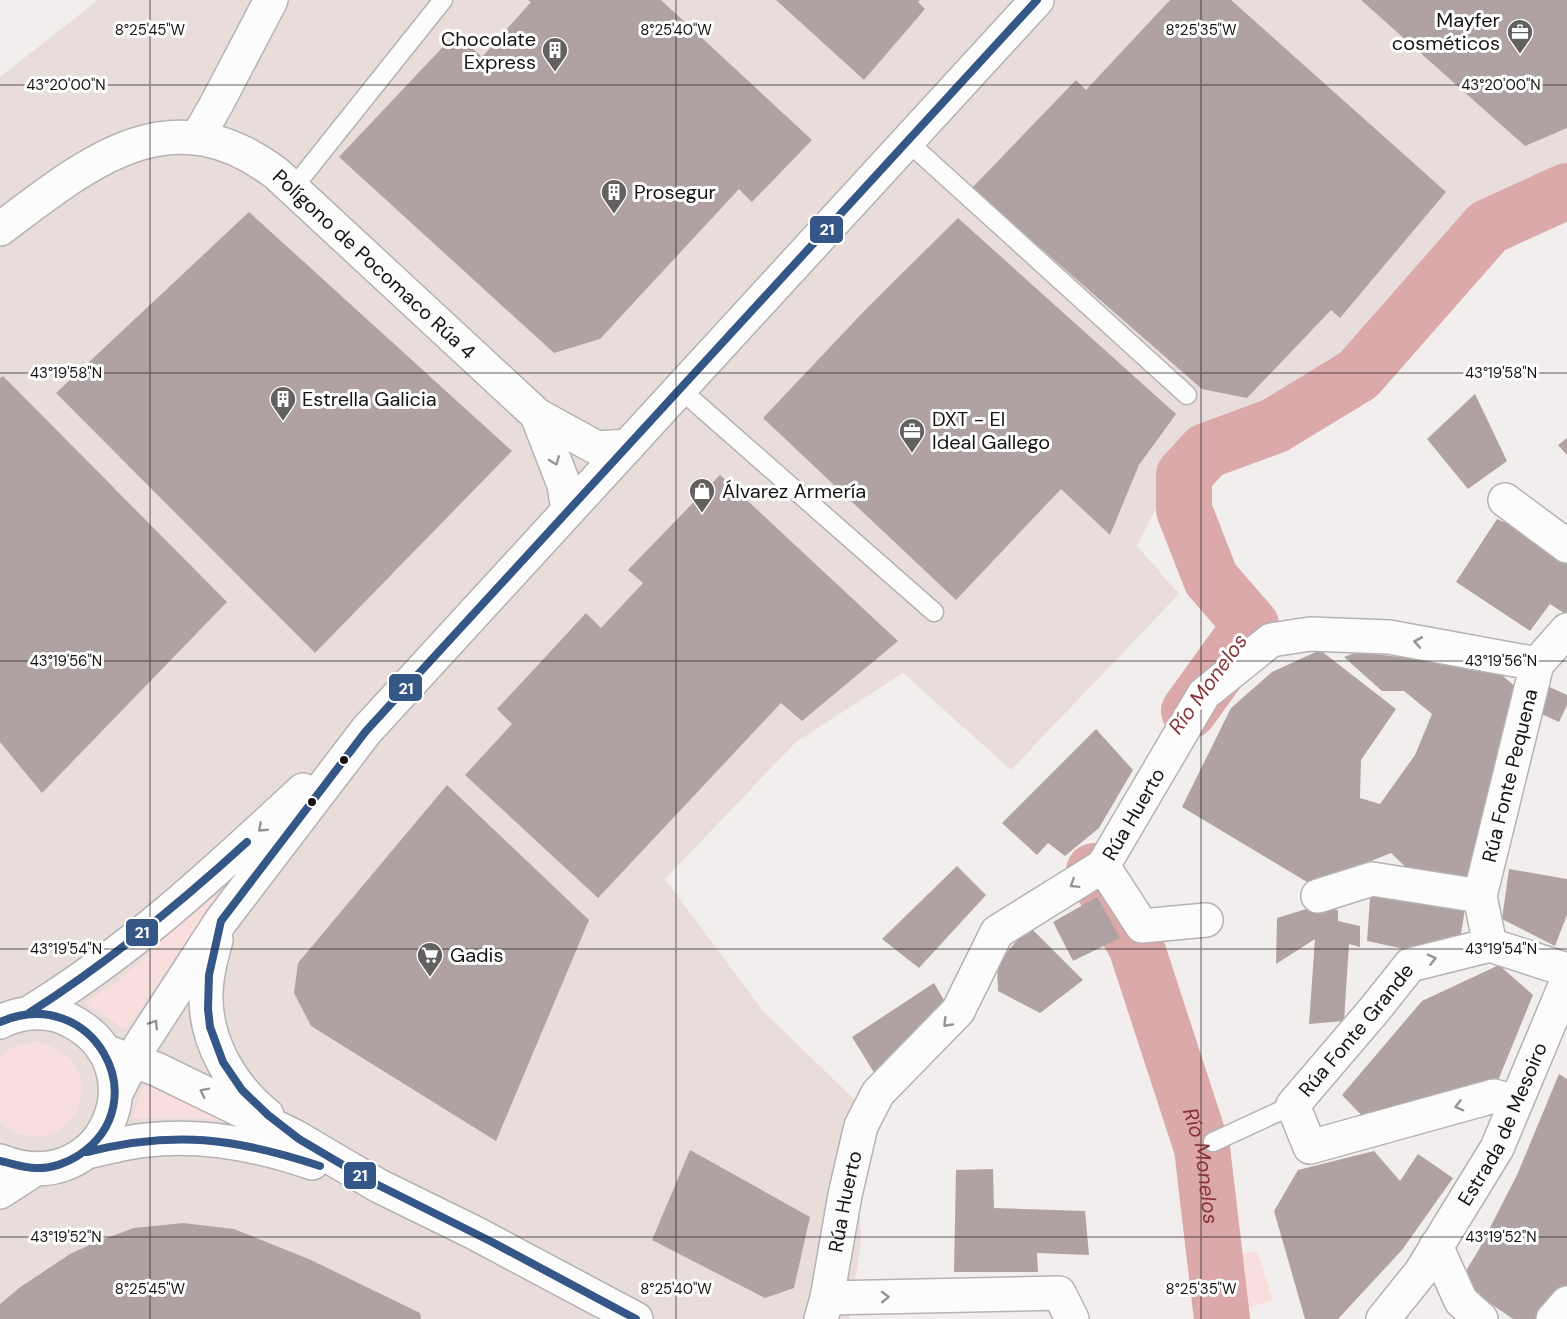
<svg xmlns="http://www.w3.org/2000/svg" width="1567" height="1319" font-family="'DM Sans',sans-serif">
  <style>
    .built { fill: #e9dddc }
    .green { fill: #f8dedc }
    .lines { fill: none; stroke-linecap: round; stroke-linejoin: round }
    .river { stroke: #dba9a9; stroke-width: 56 }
    .building { fill: #b0a2a2 }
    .service-casing { stroke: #b6b2b2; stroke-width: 21 }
    .minor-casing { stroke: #b6b2b2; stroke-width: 36 }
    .tertiary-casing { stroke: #b6b2b2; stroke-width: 36 }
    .service { stroke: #fdfcfc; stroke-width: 18 }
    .minor { stroke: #fdfcfc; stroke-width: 33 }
    .tertiary { stroke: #fdfcfc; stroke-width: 33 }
    .bus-1-casing { stroke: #fff; stroke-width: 12 }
    .bus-1 { stroke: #355787; stroke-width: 8 }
    .oneway { stroke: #969393 }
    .ticks { fill: none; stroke: #171313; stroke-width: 1.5; stroke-opacity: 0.45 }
    .bus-dot { fill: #171313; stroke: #fff; stroke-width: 2 }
    .labels { text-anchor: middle; stroke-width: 6; stroke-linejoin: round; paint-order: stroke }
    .poi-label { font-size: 20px; fill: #171313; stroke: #fff; text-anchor: start }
    .street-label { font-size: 20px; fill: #171313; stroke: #fff }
    .water-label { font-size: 21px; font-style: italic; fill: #873438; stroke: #fff }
    .ticks-label { font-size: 15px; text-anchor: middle; fill: #171313; stroke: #fff; stroke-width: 6; stroke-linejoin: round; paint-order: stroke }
    .line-badge { stroke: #fff; stroke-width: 2 }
    .badge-label { font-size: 16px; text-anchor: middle; font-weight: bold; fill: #fff }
  </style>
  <rect width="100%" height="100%" fill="#f3eeee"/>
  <!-- built -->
  <path class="built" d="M98,0H1567V166L1465,222L1276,435H1193L1137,546L1179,594L1011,770L903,673L796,742L665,879L763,1011L856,1101L861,1242L849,1319H0V77Z"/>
  <!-- green -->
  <path class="green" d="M212,895L216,898L126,1030L85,1003L119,980Z
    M36,1042C123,1057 72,1176 0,1123V1057C10,1046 22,1043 36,1042Z
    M147,1078L236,1122L196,1118H132Z
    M1257,1251L1273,1300L1240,1311L1226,1259Z"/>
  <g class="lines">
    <!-- river -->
    <g class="river">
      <path d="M1189,711L1251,625L1211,579L1184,510V475L1206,451L1274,426L1358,375L1488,227L1567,191"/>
      <path id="s1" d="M1094,871L1136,946L1202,1148L1222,1319"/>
    </g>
  </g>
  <!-- building -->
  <path class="building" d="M528,0H661L812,140L752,202L739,189L600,339L554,353L339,157L456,33L482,57L531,2Z
    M776,0H920L918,2L925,9L864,80Z
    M1170,0H1231L1446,192L1340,318L1331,310L1247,398L1202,389L972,188L1076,80L1086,90Z
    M1361,0H1567V128L1525,146Z
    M249,212L512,451L315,653L56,393Z
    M958,218L1176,414L1139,465L1110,535L1061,489L956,600L763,418L867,308Z
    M3,376L227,602L42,793L0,742V378Z
    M1475,394L1507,461L1468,489L1427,439Z
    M1567,438V455L1558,445Z
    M720,475L898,641L802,721L781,703L598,898L465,775L512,724L497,709L586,613L601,628L643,583L628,570Z
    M1497,519L1542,539L1567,561V615L1550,604L1530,631L1456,582Z
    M1320,650L1396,709L1361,760L1360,798L1380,804L1415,755L1432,714L1404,691H1382L1344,657L1358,652L1408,658L1488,663L1518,689L1473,868L1461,888L1417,878L1391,853L1312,885L1182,807L1231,708L1272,672Z
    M1543,684L1567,695V705L1559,722L1539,713Z
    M1096,729L1133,770L1099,828L1065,856L1048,843L1037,855L1002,823Z
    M447,785L589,920L496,1141L311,1026L294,993L298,963Z
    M957,866L986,895L919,968L882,939Z
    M1509,869L1567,879V915L1555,946L1502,919Z
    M1371,884L1466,903L1460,940L1433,955L1367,941Z
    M1097,897L1120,938L1073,961L1053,922Z
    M1316,906L1338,910V921L1360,926V947L1349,944L1344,1021L1309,1024L1315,939L1276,964L1277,918Z
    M1029,926L1083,980L1040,1013L998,991L997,964Z
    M1499,965L1533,995L1497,1083L1369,1123L1342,1095L1422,1001Z
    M934,983L948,1007L878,1079L852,1037Z
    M1559,1074L1567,1079V1292L1548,1319H1513L1459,1282L1478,1251L1517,1175Z
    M690,1150L810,1217L794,1288L765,1298L652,1240Z
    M1374,1151L1400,1181L1418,1154L1453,1178L1402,1250L1338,1319H1305L1274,1211L1298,1170Z
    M993,1169L994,1208L1085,1211L1089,1255L1037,1253L1038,1272H954L956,1170Z
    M183,1223L234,1229L311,1260L420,1313L421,1319H0V1304L19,1288L70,1254L98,1241L134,1228Z"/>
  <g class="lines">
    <!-- service casing -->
    <g class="service-casing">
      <path id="service" d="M907,141L1187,395
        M293,188L443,0
        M680,389L934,612
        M1213,1142L1293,1105"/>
    </g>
    <!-- minor casing -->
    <g class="minor-casing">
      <g id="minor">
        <path d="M197,138L216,105L271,0"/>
        <path id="s2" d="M0,229C88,163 170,92 277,174L537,415L597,448L628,446"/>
        <path d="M537,415L564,485L568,510"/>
        <path d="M1505,500L1567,546"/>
        <path d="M1103,866L1142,926L1206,920"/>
        <path d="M1318,896L1372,879L1480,896"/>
        <path id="s3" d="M1490,945L1480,896L1537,664L1567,630"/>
        <path id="s4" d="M1516,1102L1494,1096L1310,1147L1293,1105L1375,1009L1410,965L1490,945L1567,970"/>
        <path d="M0,1192L34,1170"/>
        <path d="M1436,1246L1461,1301L1481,1319"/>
        <path d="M827,1298L1059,1293L1072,1319"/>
        <path id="s5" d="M821,1319L827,1298L845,1195L861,1126L878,1093L958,1011L997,932L1103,866L1204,694L1271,640L1310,634L1389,637L1537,664"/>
        <path id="s6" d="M1383,1319L1421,1272L1497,1148L1567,981"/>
        <path d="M1553,1319L1567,1303"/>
      </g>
    </g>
    <!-- tertiary casing -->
    <g class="tertiary-casing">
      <path id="tertiary" d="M216,940C211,957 206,977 206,995C205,1041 231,1086 267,1115
        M29,1013C132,950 216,871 303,790
        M0,1022C22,1011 49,1009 71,1021C160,1067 104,1202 0,1161
        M104,1051L156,1069L294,1136L379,1186L473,1232L636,1319
        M116,1093L140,1046L221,921L366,731L1037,0
        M87,1152C107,1147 127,1142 147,1140C202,1134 260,1145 312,1163"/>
    </g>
    <!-- service -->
    <use href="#service" class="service"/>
    <!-- minor -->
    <use href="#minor" class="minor"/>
    <!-- tertiary -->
    <use href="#tertiary" class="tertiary"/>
    <!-- bus-1 casing -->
    <g class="bus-1-casing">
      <path id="bus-1" d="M29,1013C108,963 178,905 247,842
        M0,1022C92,982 159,1102 79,1155C67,1163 50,1169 36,1168C24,1168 11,1163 0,1161
        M87,1152C174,1130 235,1138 320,1166
        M636,1319L492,1242L370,1181L299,1139L268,1115L242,1090L223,1062L210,1027L208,1009L209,975L221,921L366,731L1037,0"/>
    </g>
    <!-- bus-1 -->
    <use href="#bus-1" class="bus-1"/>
  </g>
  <!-- one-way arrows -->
  <defs><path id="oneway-chevron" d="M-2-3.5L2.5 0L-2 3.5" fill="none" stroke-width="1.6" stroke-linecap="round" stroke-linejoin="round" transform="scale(1.5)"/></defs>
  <g class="oneway">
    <use href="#oneway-chevron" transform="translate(555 461) rotate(69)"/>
    <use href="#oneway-chevron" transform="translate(1418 642) rotate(-170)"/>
    <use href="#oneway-chevron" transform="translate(262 828) rotate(137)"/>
    <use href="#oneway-chevron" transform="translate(1074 884) rotate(148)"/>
    <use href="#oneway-chevron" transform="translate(1432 959) rotate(-14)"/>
    <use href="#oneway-chevron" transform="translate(947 1023) rotate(134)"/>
    <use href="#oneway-chevron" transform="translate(154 1024) rotate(-57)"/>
    <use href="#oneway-chevron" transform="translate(204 1092) rotate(-154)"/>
    <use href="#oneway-chevron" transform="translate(1459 1106) rotate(165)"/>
    <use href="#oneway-chevron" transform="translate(885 1297) rotate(-1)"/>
  </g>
  <!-- ticks -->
  <path class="ticks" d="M150,0V1319M676,0V1319M1201,0V1319M0,85H1567M0,373H1567M0,661H1567M0,949H1567M0,1237H1567"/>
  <!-- icons -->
  <defs>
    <g id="office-pin" transform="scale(1.35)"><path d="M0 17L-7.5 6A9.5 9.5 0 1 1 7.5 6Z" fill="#646060" stroke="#fff"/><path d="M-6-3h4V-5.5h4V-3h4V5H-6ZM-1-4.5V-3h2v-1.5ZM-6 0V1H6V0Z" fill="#fff"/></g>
    <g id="building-pin" transform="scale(1.35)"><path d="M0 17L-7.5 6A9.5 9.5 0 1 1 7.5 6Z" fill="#646060" stroke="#fff"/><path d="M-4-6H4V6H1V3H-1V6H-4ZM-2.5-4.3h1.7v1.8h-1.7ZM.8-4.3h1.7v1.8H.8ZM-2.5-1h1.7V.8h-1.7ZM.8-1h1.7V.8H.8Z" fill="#fff"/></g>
    <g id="shop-pin" transform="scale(1.35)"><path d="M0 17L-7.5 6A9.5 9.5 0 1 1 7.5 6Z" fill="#646060" stroke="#fff"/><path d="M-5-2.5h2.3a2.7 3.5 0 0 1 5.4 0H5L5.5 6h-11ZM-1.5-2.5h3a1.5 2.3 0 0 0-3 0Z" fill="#fff"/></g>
    <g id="supermarket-pin" transform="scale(1.35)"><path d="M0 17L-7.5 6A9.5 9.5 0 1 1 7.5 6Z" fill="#646060" stroke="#fff"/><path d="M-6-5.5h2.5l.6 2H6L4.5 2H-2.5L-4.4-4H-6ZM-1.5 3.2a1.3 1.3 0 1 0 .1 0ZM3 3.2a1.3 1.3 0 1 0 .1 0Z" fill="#fff"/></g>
  </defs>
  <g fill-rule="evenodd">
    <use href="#office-pin" x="1520" y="32"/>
    <use href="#building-pin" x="555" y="50"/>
    <use href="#building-pin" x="614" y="192"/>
    <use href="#building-pin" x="283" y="399"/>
    <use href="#office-pin" x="912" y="431"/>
    <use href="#shop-pin" x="702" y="491"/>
    <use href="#supermarket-pin" x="430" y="955"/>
  </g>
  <!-- markers -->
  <g class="bus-dot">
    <circle cx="344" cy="760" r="5"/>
    <circle cx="312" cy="802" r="5"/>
  </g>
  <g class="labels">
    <!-- poi labels -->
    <g class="poi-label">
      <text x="1500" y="27" text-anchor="end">Mayfer<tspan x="1500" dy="23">cosméticos</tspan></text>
      <text x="536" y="46" text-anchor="end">Chocolate<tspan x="536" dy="23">Express</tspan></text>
      <text x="634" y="199">Prosegur</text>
      <text x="302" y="406">Estrella Galicia</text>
      <text x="932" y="426">DXT - El<tspan x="932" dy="23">Ideal Gallego</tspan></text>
      <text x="722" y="498">Álvarez Armería</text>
      <text x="450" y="962">Gadis</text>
    </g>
    <!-- street labels -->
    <g class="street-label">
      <text dy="7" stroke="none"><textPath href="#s2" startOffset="444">Polígono de Pocomaco Rúa 4</textPath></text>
      <text dy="7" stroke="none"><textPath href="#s3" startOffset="174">Rúa Fonte Pequena</textPath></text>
      <text dy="7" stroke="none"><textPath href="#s5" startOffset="622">Rúa Huerto</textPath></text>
      <text dy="7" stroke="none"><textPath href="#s4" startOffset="357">Rúa Fonte Grande</textPath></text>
      <text dy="7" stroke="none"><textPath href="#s6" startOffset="230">Estrada de Mesoiro</textPath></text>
      <text dy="7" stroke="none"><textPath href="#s5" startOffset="120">Rúa Huerto</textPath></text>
    </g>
    <!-- water labels -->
    <g class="water-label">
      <text transform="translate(1208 684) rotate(-54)" y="7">Río Monelos</text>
      <text dy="7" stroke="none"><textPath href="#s1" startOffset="316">Río Monelos</textPath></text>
    </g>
  </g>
  <g class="ticks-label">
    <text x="150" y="35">8°25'45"W</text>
    <text x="676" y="35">8°25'40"W</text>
    <text x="1201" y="35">8°25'35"W</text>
    <text x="66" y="90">43°20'00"N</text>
    <text x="1501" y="90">43°20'00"N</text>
    <text x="66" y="378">43°19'58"N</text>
    <text x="1501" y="378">43°19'58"N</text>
    <text x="66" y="666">43°19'56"N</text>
    <text x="1501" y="666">43°19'56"N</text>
    <text x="66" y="954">43°19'54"N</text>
    <text x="1501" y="954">43°19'54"N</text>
    <text x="66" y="1242">43°19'52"N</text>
    <text x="1501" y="1242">43°19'52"N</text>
    <text x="150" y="1294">8°25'45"W</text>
    <text x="676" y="1294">8°25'40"W</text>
    <text x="1201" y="1294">8°25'35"W</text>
  </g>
  <g class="line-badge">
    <rect x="809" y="215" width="35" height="29" rx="6" fill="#355787"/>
    <rect x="388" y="673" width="35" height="29" rx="6" fill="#355787"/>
    <rect x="125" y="918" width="34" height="29" rx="6" fill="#355787"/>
    <rect x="343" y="1161" width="34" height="29" rx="6" fill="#355787"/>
  </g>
  <g class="badge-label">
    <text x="827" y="235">21</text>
    <text x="406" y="694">21</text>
    <text x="142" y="938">21</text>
    <text x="360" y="1181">21</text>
  </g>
</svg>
